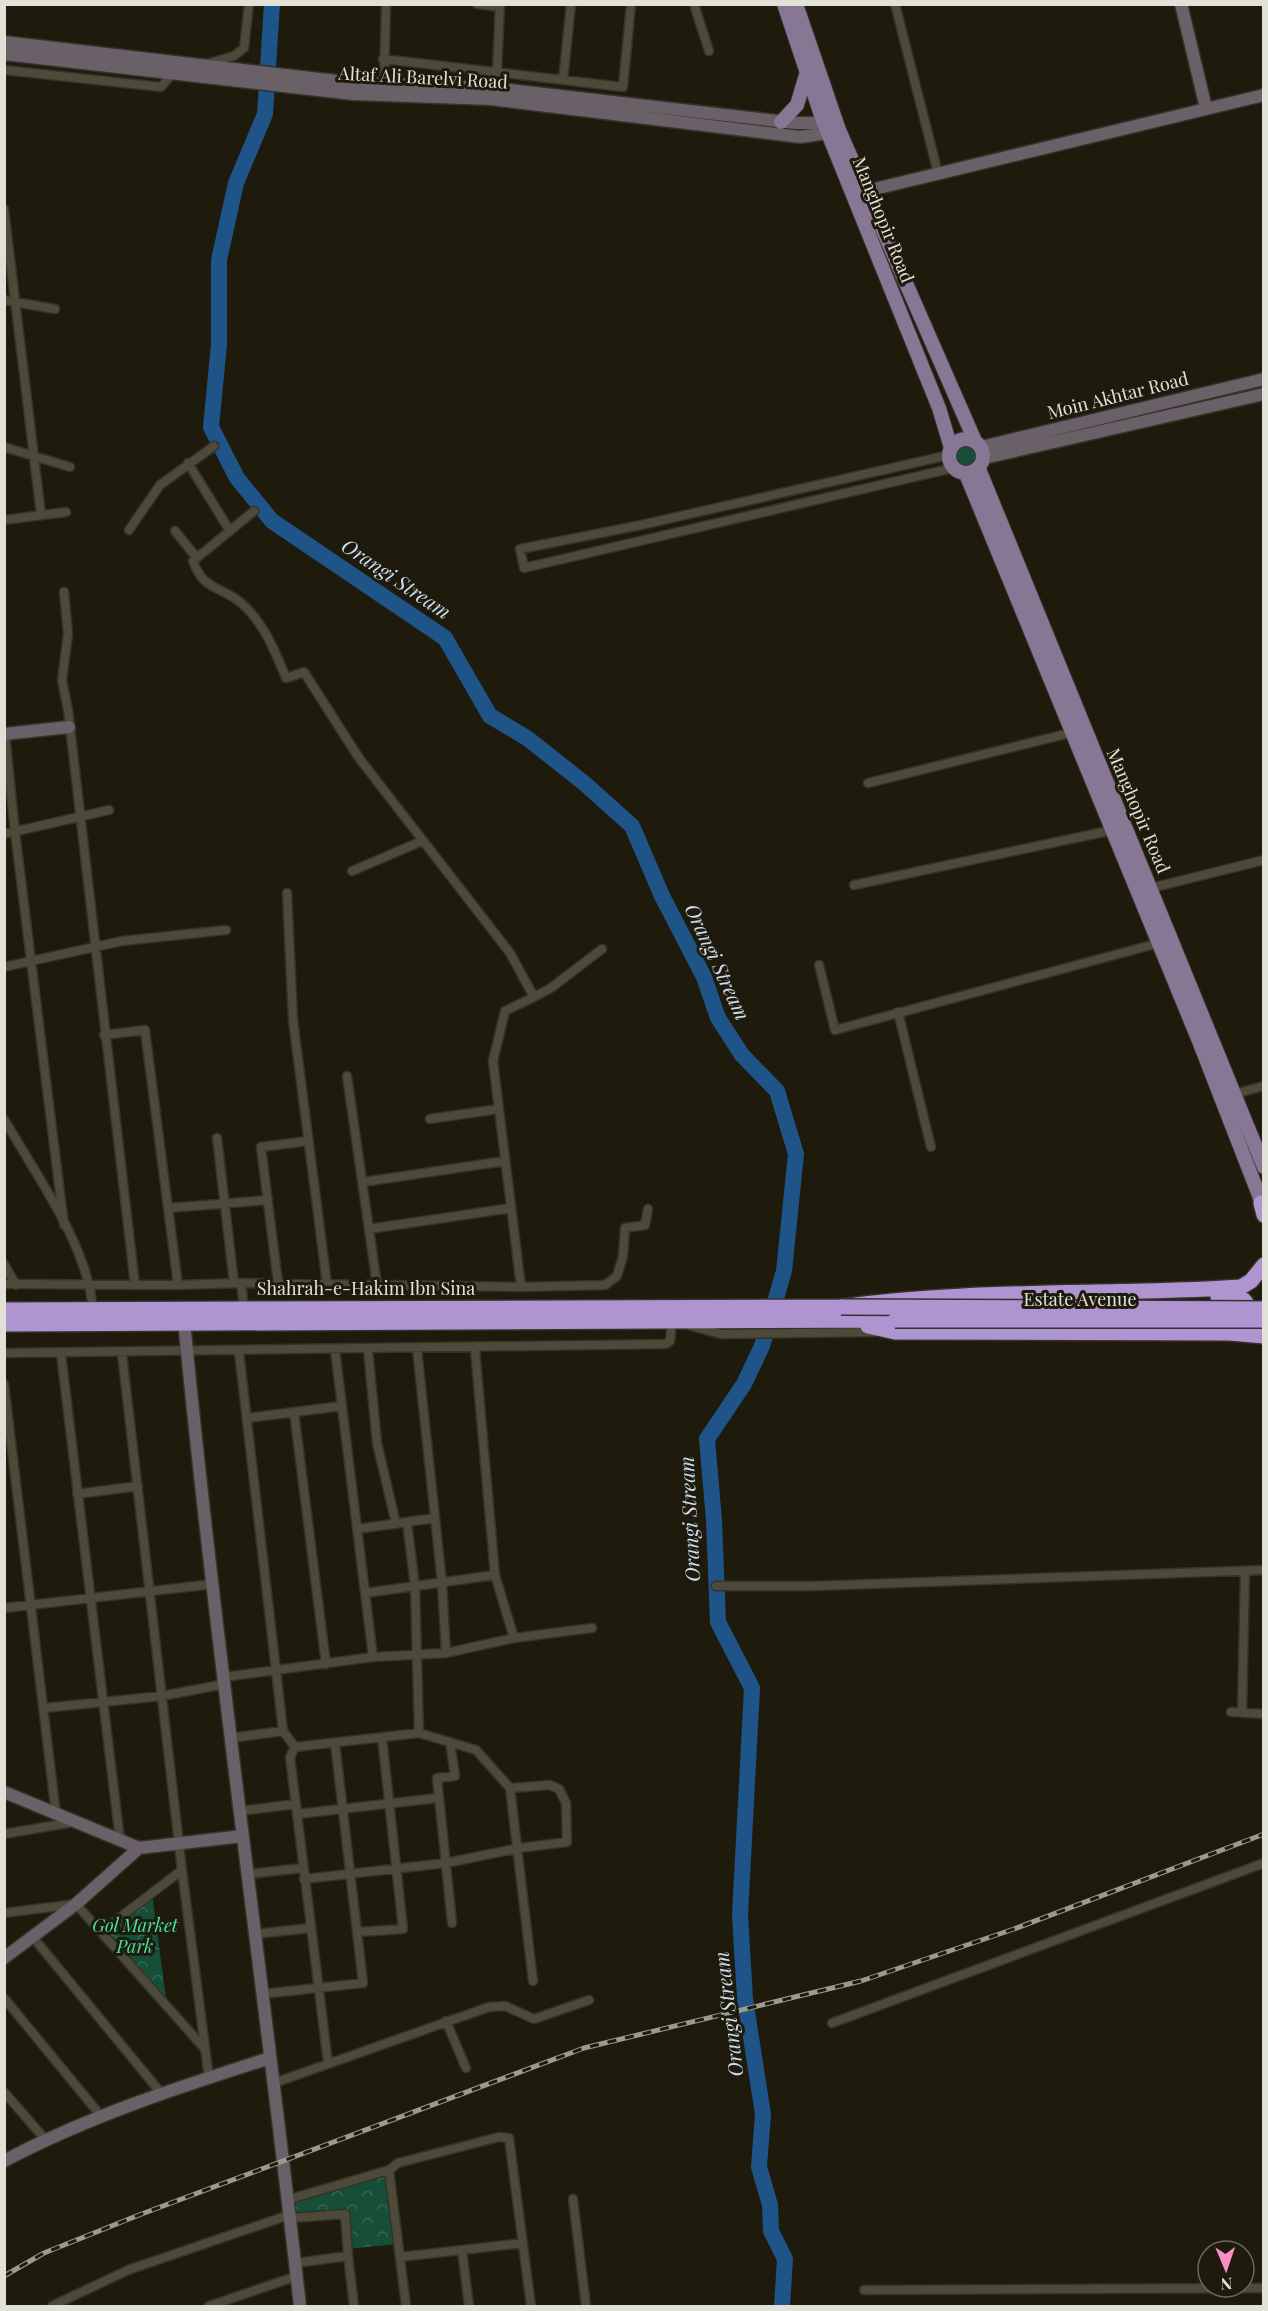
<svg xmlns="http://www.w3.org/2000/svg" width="1268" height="2311" font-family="'Playfair Display',serif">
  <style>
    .grass { fill: url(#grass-tufts) }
    .park { fill: url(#park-crowns) }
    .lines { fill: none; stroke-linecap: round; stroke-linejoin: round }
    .river { stroke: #1e5487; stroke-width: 16 }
    .street-casing { stroke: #34322b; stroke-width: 11 }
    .secondary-casing { stroke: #34322b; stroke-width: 15 }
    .primary-casing { stroke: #34322b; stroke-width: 16 }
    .highway-casing { stroke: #34322b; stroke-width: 18 }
    .street { stroke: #4d4a3a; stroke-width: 8 }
    .secondary { stroke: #6a6068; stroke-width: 12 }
    .primary { stroke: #887695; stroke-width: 14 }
    .highway { stroke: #af94d2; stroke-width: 15 }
    .rail-casing { stroke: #9c9a8e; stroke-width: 5 }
    .rail { stroke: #1e1b0c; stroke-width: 3; stroke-dasharray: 9; stroke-linecap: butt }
    .highway-bridge-casing { stroke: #34322b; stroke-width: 18; stroke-linecap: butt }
    .highway-bridge { stroke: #af94d2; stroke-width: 15 }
    .labels { text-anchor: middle; stroke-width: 6; stroke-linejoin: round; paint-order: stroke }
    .street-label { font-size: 18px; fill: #e2e1d7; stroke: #1e1b0c }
    .park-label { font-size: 18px; font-style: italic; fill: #45e1a2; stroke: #1e1b0c }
    .water-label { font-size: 20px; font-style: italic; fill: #cbdcef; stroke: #1e1b0c }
  </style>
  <defs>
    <pattern id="grass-tufts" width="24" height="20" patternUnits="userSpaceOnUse" patternTransform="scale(1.5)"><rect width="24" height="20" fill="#174e37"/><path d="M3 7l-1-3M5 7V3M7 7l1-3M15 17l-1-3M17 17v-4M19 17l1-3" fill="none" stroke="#386753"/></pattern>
    <pattern id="park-crowns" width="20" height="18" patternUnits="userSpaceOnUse" patternTransform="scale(1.5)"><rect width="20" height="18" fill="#174e37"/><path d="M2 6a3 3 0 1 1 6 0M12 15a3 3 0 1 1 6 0" fill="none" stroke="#386753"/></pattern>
  </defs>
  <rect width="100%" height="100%" fill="#1e1b0c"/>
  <!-- grass -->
  <path class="grass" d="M953 456a13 13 0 1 1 26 0a13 13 0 1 1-26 0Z"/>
  <!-- park -->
  <path class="park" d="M152,1893L167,2006L101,1932Z
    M389,2170L398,2244L347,2249L345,2214L292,2218L290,2199Z"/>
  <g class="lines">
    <!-- river -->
    <path class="river" d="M272,4L265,114L236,183L219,260V344L211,427L237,478L272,521L445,638L490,716L527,738L584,783L632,826L662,896L704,977L718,1018L742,1055L777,1091L796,1154L784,1271L762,1346L744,1384L707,1439L714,1520L718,1622L752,1688L740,1915L745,1999L763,2114L759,2167L770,2205L771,2231L785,2259L782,2306"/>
    <!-- street casing -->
    <g class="street-casing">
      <path id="street" d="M477,4L500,7
        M694,4L709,51
        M895,4L938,173
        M383,59L623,87L631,4
        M206,64L234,56L244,48L249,4
        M4,70L161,87L174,72
        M497,71L500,4
        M563,80L571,4
        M384,84L386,4
        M4,209L41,515
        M4,300L55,309
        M4,447L70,467
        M949,455L641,525L520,549L524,568L953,468
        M188,463L230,531
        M254,511L193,561C203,590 220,586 240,602C263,621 275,651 286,678L304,672L359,758L510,953L534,997L505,1011L493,1061L521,1287
        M4,520L66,512
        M129,530L160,485L214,446
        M175,531L197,558
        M64,592L68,634L62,680L68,710L135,1285
        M5,734L15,832L64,1225
        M868,783L1074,732
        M4,834L109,810
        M352,871L422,841
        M854,885L1113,830
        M1151,888L1264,860
        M287,893L293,1020L327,1284
        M819,965L835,1030L1159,943
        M4,967L122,941L226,930
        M534,997L551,988L602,949
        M898,1012L931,1147
        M347,1076L377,1285
        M1234,1094L1264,1086
        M4,1119C36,1175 89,1247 93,1311
        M430,1119L498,1109
        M217,1138L234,1283
        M363,1182L505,1161
        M168,1208L268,1200
        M369,1229L511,1208
        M4,1264L16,1285
        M241,1283L521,1287L605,1285L617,1276L623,1256L625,1228L645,1225L648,1209
        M278,1283L261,1147L308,1141
        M4,1284L178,1285L145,1030L104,1035
        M178,1285L241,1283L244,1308
        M691,1326L721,1334L875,1332
        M417,1349L442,1583L446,1653
        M475,1349L495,1575L514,1638
        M335,1350L373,1657
        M368,1350L377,1443L396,1524
        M239,1352L283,1731
        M4,1353L666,1344L670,1341L672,1321
        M61,1354L120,1840
        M122,1354L182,1870L209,2078
        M4,1384L56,1814
        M294,1412L326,1664
        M247,1418L342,1406
        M77,1494L138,1486
        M407,1522L415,1587L419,1733
        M357,1529L435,1518
        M716,1586H813L1264,1570
        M365,1593L495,1575
        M4,1608L213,1584
        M224,1677L373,1657L446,1653L514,1638L592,1628
        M44,1708L162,1696L225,1684
        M1231,1712L1264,1714
        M1242,1712L1245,1571
        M231,1738L283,1731L295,1747L419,1733L476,1750L510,1788L533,1981
        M450,1742L455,1776L437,1778L452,1923
        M295,1747L290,1757L328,2063
        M240,1811L296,1804
        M297,1814L438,1798
        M4,1834L74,1822
        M248,1874L303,1868
        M304,1879L446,1863L519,1848L567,1842L566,1803L559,1789L550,1785L510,1788
        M4,1913L76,1904L205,2049
        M101,1932L182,1870
        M357,1932L403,1929L382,1737
        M255,1934L310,1928
        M32,1936L161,2093
        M262,1994L363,1983L335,1743
        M4,1998L101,2116
        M446,2021L466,2068
        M832,2023L1264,1863
        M274,2083L489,2007L505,2006L534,2019L589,2000
        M4,2092L45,2139
        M389,2170L406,2306
        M290,2199L389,2170L398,2163L499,2137L509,2138L531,2306
        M573,2199L586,2306
        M292,2218L345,2214L348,2256L296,2263
        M462,2250L469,2306
        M348,2256L354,2306
        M400,2257L523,2243
        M864,2290L1264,2288
        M52,2306L128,2270L292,2214
        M209,2306L297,2276"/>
    </g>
    <!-- secondary casing -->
    <g class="secondary-casing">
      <path id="secondary" d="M1181,4L1206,108
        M4,42L354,83L492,88L795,123H813L830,118
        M4,54L353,94L491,99L800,137L835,132
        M866,191L1264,95
        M981,447L1264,379
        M984,458L1264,394
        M4,734L69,727
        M184,1321C216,1651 263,1978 300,2306
        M4,1792L139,1848L243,1836
        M4,1958L76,1904L139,1848
        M4,2161C89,2116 179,2087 270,2058"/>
    </g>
    <!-- primary casing -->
    <g class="primary-casing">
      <path id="primary" d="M784,4L823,121L939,408L951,448
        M796,4L839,130L975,441
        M781,122L797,105L806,75
        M949 456a17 17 0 1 1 34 0a17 17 0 1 1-34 0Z
        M979,469L1264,1167
        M966,474L1199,1041L1264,1208"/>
    </g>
    <!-- highway casing -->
    <g class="highway-casing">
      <path id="highway" d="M1261,1203L1264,1215
        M1218,1297L1244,1300L1251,1310V1319
        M4,1310L841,1307C972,1288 1109,1296 1241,1287L1251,1281L1264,1265
        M4,1324L895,1320
        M868,1326L895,1332L1230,1333L1264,1336"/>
    </g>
    <!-- street -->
    <use href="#street" class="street"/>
    <!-- secondary -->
    <use href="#secondary" class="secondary"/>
    <!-- primary -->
    <use href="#primary" class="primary"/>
    <!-- highway -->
    <use href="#highway" class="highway"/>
    <!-- rail casing -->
    <g class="rail-casing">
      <path id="rail" d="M4,2276L44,2253L139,2215L584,2048L861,1981L1014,1929L1264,1834"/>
    </g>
    <!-- rail -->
    <use href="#rail" class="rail"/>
    <!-- highway-bridge casing -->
    <g class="highway-bridge-casing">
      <path id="highway-bridge" d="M841,1307L1264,1309
        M895,1320H1264"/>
    </g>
    <!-- highway-bridge -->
    <use href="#highway-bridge" class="highway-bridge"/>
  </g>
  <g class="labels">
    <!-- street labels -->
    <g class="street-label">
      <text transform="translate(423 78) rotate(3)" y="6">Altaf Ali Barelvi Road</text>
      <text transform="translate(883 220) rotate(68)" y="6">Manghopir Road</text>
      <text transform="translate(1118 396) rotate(-14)" y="6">Moin Akhtar Road</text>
      <text transform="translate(1138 811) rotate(67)" y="6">Manghopir Road</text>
      <text x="366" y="1295">Shahrah-e-Hakim Ibn Sina</text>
      <text x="1080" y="1306">Estate Avenue</text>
    </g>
    <!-- park labels -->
    <g class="park-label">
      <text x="135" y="1932">Gol Market<tspan x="135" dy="21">Park</tspan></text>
    </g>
    <!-- water labels -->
    <g class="water-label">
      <text transform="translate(396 579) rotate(34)" y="7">Orangi Stream</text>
      <text transform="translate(717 962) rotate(65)" y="7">Orangi Stream</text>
      <text transform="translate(690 1519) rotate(-93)" y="7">Orangi Stream</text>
      <text transform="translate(729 2014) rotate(-97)" y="7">Orangi Stream</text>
    </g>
  </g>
  <!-- border -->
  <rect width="1268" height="2311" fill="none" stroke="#e2e1d7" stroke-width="12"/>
  <!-- north arrow -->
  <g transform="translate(1226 2269) rotate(178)"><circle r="28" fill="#1e1b0c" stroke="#6c6a5d" stroke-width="1.5"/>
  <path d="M0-4.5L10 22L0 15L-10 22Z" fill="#fb8fc3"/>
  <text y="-9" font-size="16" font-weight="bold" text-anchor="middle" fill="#e2e1d7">N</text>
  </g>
</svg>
